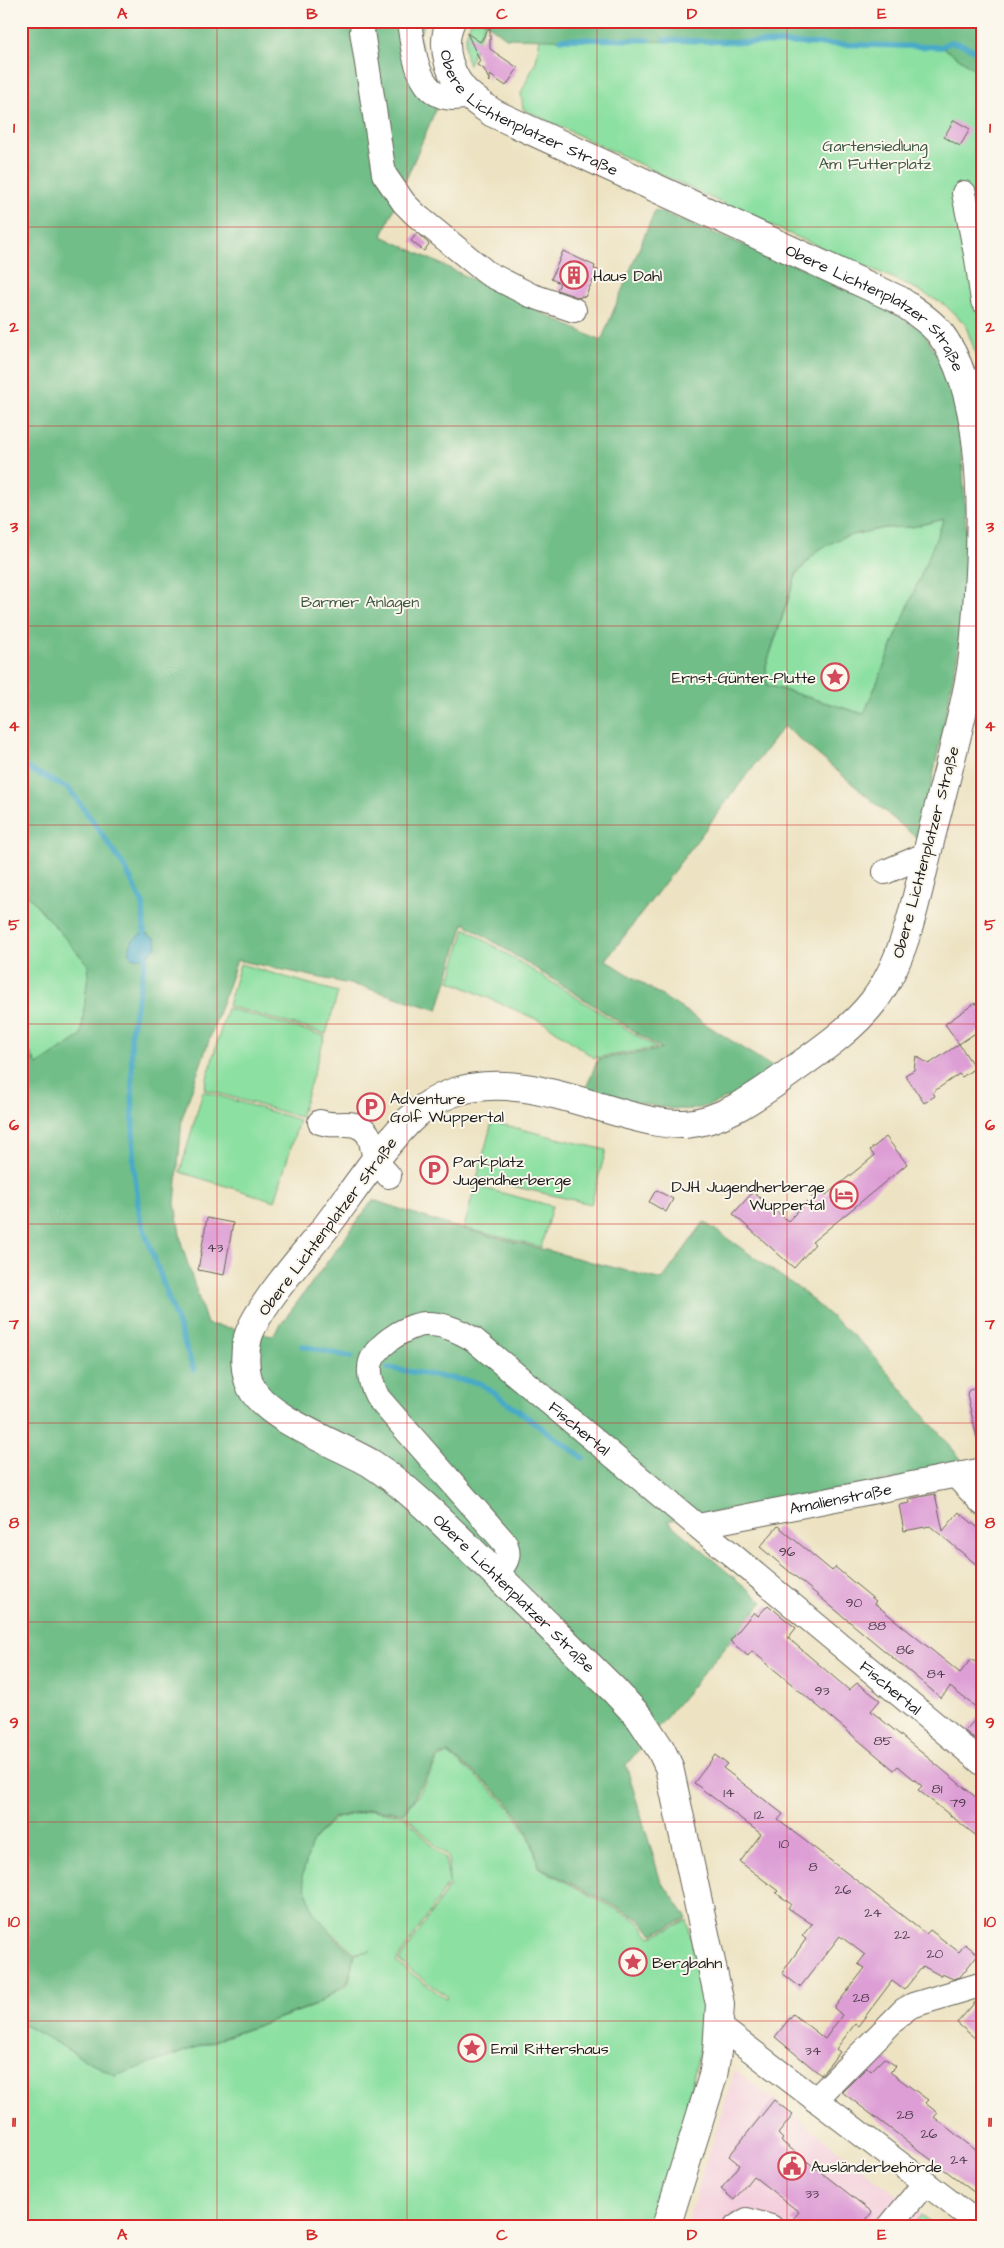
<svg xmlns="http://www.w3.org/2000/svg" width="1004" height="2248" font-family="'Architects Daughter',sans-serif">
	<style>
		.built { fill: #f4cfdd }
		.green { fill: #8ce0a2; stroke: #547e5f; fill-rule: evenodd }
		.forest { fill: #71be88; stroke: #466d52; fill-rule: evenodd }
		.water { fill: #48aac7; stroke: #326372 }
		.lines { fill: none; stroke-linecap: round; stroke-linejoin: round }
		.stream { stroke: #48aac7; stroke-width: 5.5 }
		.building { fill: #dd9dd5 }
		.minor-casing { stroke: #656256; stroke-width: 26 }
		.major-casing { stroke: #656256; stroke-width: 30 }
		.minor { stroke: #fff; stroke-width: 24 }
		.major { stroke: #fff; stroke-width: 28 }
		.grid { fill: none; stroke: #d62828; stroke-width: 1; stroke-opacity: 0.55 }
		.labels { text-anchor: middle; stroke-width: 4; stroke-linejoin: round; paint-order: stroke }
		.number-label { font-size: 14px; fill: #4c3c4a }
		.street-label { font-size: 16px; fill: #1c1c1c; stroke: #fbf7ec }
		.park-label { font-size: 16px; fill: #3e5744; stroke: #fbf7ec }
		.poi-label { font-size: 16px; fill: #1c1c1c; stroke: #fbf7ec; text-anchor: start }
		.neatline { fill: none; stroke: #d62828; stroke-width: 2 }
		.grid-label { font-size: 16px; text-anchor: middle; font-weight: bold; fill: #d62828 }
	</style>
	<rect width="100%" height="100%" fill="#fbf7ec"/>
	<filter id="ink" filterUnits="userSpaceOnUse"><feTurbulence type="fractalNoise" baseFrequency=".02" numOctaves="2"/><feDisplacementMap in="SourceGraphic" scale="10" xChannelSelector="R" yChannelSelector="G"/><feConvolveMatrix kernelMatrix="1 2 1 2 8 2 1 2 1" color-interpolation-filters="sRGB"/></filter>
	<filter id="wash" filterUnits="userSpaceOnUse"><feTurbulence type="fractalNoise" baseFrequency=".0096" numOctaves="4" result="noise"/><feDisplacementMap in="SourceGraphic" scale="20" xChannelSelector="R" yChannelSelector="G"/><feGaussianBlur stdDeviation="1.12" result="paint"/><feColorMatrix in="noise" values="0 0 0 0 0 0 0 0 0 0 0 0 0 0 0 0 0 1.4 0 .05"/><feComposite in="paint" operator="in"/></filter>
	<g filter="url(#wash)">
		<rect width="100%" height="100%" fill="#ede3c3"/>
		<path class="built" d="M735,2070L926,2218L923,2227H686Z"/>
		<path class="green" d="M471,21H484L485,23L469,65C462,49 465,37 471,21Z
			M540,38L944,48L983,75V373L965,324L945,305L909,285L762,222L523,109L521,93L536,61Z
			M944,519L864,714L767,685L766,666L797,574L818,550L843,537L884,528L912,527Z
			M21,887L89,966L81,1036L36,1066L21,1036Z
			M465,928L657,1048L594,1058L547,1024L450,981Z
			M240,964L338,992L326,1034L228,1006Z
			M227,1008L325,1036L300,1117L204,1089Z
			M203,1091L299,1120L275,1201L180,1172Z
			M492,1122L606,1150L591,1204L477,1178Z
			M475,1186L552,1206L541,1247L464,1228Z
			M448,1754C486,1785 530,1815 538,1867L638,1921L651,1937L687,1920L704,1996L699,2052L668,2189L655,2227H21V2023L115,2076L314,2006L349,1983L354,1954L371,1951L355,1953L333,1934L312,1911L302,1877L311,1843L334,1819L371,1810L403,1815L445,1858L449,1882L448,1857L403,1813L419,1794L438,1759ZM449,1883L450,1885L399,1961L448,1997L446,1999L396,1962Z
			M921,2215L937,2227H912Z"/>
		<path class="forest" d="M21,21H426L419,35L436,109L382,236L601,341L655,210L851,287L924,331L955,392L962,451L967,550L958,653L920,841L784,726L606,960L777,1070C753,1083 720,1106 693,1109C663,1112 616,1096 586,1088L598,1059L662,1049L464,923L438,1010L363,987L237,960L182,1118L175,1204L182,1246L207,1324L273,1335L373,1200L448,1225L662,1280L704,1222L802,1291L867,1348L961,1459L944,1470L667,1521L763,1602L626,1765L660,1879L687,1918L653,1934L639,1919L538,1866C532,1814 487,1783 448,1753L438,1757L413,1800L403,1813L371,1809L333,1818L312,1842L302,1876L313,1911L333,1936L354,1954L348,1982L315,2005L115,2076L21,2023V1036L37,1065L81,1036L89,966L21,887ZM944,519L864,714L767,685L766,666L796,574L818,550L843,537L884,528L912,527Z
			M484,21H983V75L944,48L506,38Z"/>
		<path class="water" d="M144,932L156,939L157,946L146,957L132,958L128,951L133,940Z"/>
		<g class="lines">
			<path class="stream" d="M561,39L649,40
				M664,40L941,47L950,42L961,44L983,54
				M21,765L69,789L95,824L125,868L143,904L144,932
				M146,957L131,1032L134,1169L140,1218L194,1370
				M302,1346L351,1357
				M388,1368L480,1383L583,1458"/>
		</g>
		<g id="blocks">
			<path class="building" d="M490,27V49L518,68L506,86L490,75V82L484,69L477,65L480,61L467,33L480,42Z
				M954,120L970,129L960,146L944,137Z
				M417,233L429,244L424,251L411,241Z
				M563,251L595,266L594,269L598,270L585,297L581,296L580,298L557,290L560,283L551,279Z
				M975,1003L983,1014V1028L959,1044L975,1068L962,1077L959,1074L933,1092L935,1096L924,1103L905,1075L914,1070L916,1056L929,1064L959,1044L945,1024Z
				M886,1137L907,1164L812,1242L815,1244L794,1268L733,1214L753,1192L788,1221L811,1198L822,1190L826,1195L874,1156L870,1150Z
				M656,1190L673,1199L666,1212L649,1202Z
				M207,1218L233,1223L224,1275L198,1270Z
				M973,1388L983,1392V1437L977,1438L967,1395L968,1391Z
				M935,1494L943,1531L959,1512L983,1532V1570L930,1526L904,1531L899,1505L910,1503L909,1499Z
				M778,1526L832,1571L835,1567L876,1601L874,1603L960,1673L971,1659L983,1668V1733L977,1741L965,1731L982,1712L950,1687L941,1698L760,1547Z
				M768,1605L796,1628L788,1638L849,1690L857,1683L880,1700L871,1711L983,1803V1841L918,1790L922,1786L898,1766L894,1770L752,1651L748,1656L730,1641L754,1612L758,1616Z
				M715,1755L727,1764L723,1768L783,1814L778,1820L926,1934L930,1930L959,1952L965,1944L978,1954L960,1977L953,1979L942,1974L941,1976L923,1966L904,1990L892,1981L858,2026L855,2024L836,2049L840,2052L821,2075L775,2037L793,2014L825,2039L842,2015L834,2008L865,1968L858,1964L865,1955L840,1936L800,1987L782,1973L806,1939L802,1936L812,1924L788,1908L791,1904L776,1893L778,1891L740,1862L761,1834L694,1783Z
				M983,1998V2045L957,2023L977,2000Z
				M884,2058L896,2066L890,2072L928,2100L925,2103L938,2113L934,2117L983,2156V2199L842,2092L867,2067L871,2071Z
				M774,2100L793,2115L778,2134L783,2139L781,2141L872,2212L861,2227H801L792,2220L799,2212L753,2176L734,2200L721,2189L740,2165L729,2156Z"/>
		</g>
	</g>
	<g filter="url(#ink)">
		<use href="#blocks" fill-opacity="0" stroke="#656256" stroke-width="1"/>
		<g class="lines">
			<g class="minor-casing">
				<g id="minor">
					<path d="M364,21L362,31L384,174L404,203L416,215L487,273L530,295L574,310"/>
					<path d="M409,21C414,58 419,109 469,96"/>
					<path d="M964,193L977,259L983,301"/>
					<path d="M971,409L983,378"/>
					<path d="M885,872L927,854"/>
					<path d="M320,1122C333,1127 344,1122 355,1125C374,1131 370,1146 376,1160C379,1166 385,1171 389,1176"/>
					<path d="M956,1476L983,1504"/>
					<path id="s1" d="M698,1526L983,1470"/>
					<path id="s2" d="M496,1574C506,1563 511,1557 505,1543L378,1398C373,1388 369,1379 370,1368C370,1348 406,1325 425,1324C442,1323 458,1330 473,1339L983,1764"/>
					<path d="M719,2026L983,2227"/>
					<path d="M815,2100L904,2010L913,2005L983,1984"/>
					<path d="M736,2227L747,2220L771,2227"/>
					<path d="M889,2227L925,2183"/>
				</g>
			</g>
			<g class="major-casing">
				<g id="major">
					<path id="s3" d="M451,21C439,46 450,80 471,97C478,103 486,108 493,113L899,300C913,310 928,319 939,332C983,389 983,504 979,573C977,607 976,643 970,676C960,730 944,784 931,837C918,890 907,958 873,1002C848,1034 810,1057 778,1081C751,1100 719,1122 685,1124C664,1125 643,1119 624,1114C570,1099 507,1073 452,1093C439,1098 426,1105 416,1114C385,1142 352,1193 326,1227C305,1254 257,1307 248,1337C244,1352 244,1372 251,1387C266,1419 341,1445 372,1464C410,1489 441,1521 473,1552C521,1598 567,1644 614,1690L640,1718L661,1750L669,1767L720,2004L717,2052L713,2076L666,2227"/>
				</g>
			</g>
			<use href="#minor" class="minor"/>
			<use href="#major" class="major"/>
		</g>
	</g>
	<path class="grid" d="M217,21V2227M407,21V2227M597,21V2227M787,21V2227M21,227H983M21,426H983M21,626H983M21,825H983M21,1024H983M21,1224H983M21,1423H983M21,1622H983M21,1822H983M21,2021H983"/>
	<defs>
		<g id="building-ring" transform="scale(1.4375)"><circle r="9.5" fill="#fbf7ec" stroke="#d1495b" stroke-width="1.5"/><path d="M-4-6H4V6H1V3H-1V6H-4ZM-2.5-4.3h1.7v1.8h-1.7ZM.8-4.3h1.7v1.8H.8ZM-2.5-1h1.7V.8h-1.7ZM.8-1h1.7V.8H.8Z" fill="#d1495b"/></g>
		<g id="sight-ring" transform="scale(1.4375)"><circle r="9.5" fill="#fbf7ec" stroke="#d1495b" stroke-width="1.5"/><path d="M0-6L1.8-2.2L6-1.7L2.9 1.2L3.7 5.4L0 3.3L-3.7 5.4L-2.9 1.2L-6-1.7L-1.8-2.2Z" fill="#d1495b"/></g>
		<g id="parking-ring" transform="scale(1.4375)"><circle r="9.5" fill="#fbf7ec" stroke="#d1495b" stroke-width="1.5"/><path d="M-3.5-5.5H1a3.5 3.5 0 0 1 0 7H-1V5.5H-3.5ZM-1-3.4V-.6H.8a1.4 1.4 0 0 0 0-2.8Z" fill="#d1495b"/></g>
		<g id="hotel-ring" transform="scale(1.4375)"><circle r="9.5" fill="#fbf7ec" stroke="#d1495b" stroke-width="1.5"/><path d="M-6-4.5h1.5V1H6V5H4.5V3h-9V5H-6ZM-4 0a1.8 1.8 0 1 1 3.6 0ZM.5 0V-2.5h3Q6-2.5 6 0Z" fill="#d1495b"/></g>
		<g id="civic-ring" transform="scale(1.4375)"><circle r="9.5" fill="#fbf7ec" stroke="#d1495b" stroke-width="1.5"/><path d="M-.6-6.5H3V-4.5H.6V-3L4-1V1h2V6H-6V1h2V-1L-.6-3ZM-1.2 2.5V6h2.4V2.5Z" fill="#d1495b"/></g>
	</defs>
	<g fill-rule="evenodd">
		<use href="#building-ring" x="574" y="275"/>
		<use href="#sight-ring" x="835" y="677"/>
		<use href="#parking-ring" x="371" y="1107"/>
		<use href="#parking-ring" x="434" y="1170"/>
		<use href="#hotel-ring" x="844" y="1195"/>
		<use href="#sight-ring" x="633" y="1962"/>
		<use href="#sight-ring" x="472" y="2048"/>
		<use href="#civic-ring" x="792" y="2166"/>
	</g>
	<g class="labels">
		<g class="number-label">
			<text x="215" y="1252">43</text>
			<text x="787" y="1556">96</text>
			<text x="854" y="1607">90</text>
			<text x="877" y="1630">88</text>
			<text x="905" y="1654">86</text>
			<text x="936" y="1678">84</text>
			<text x="822" y="1695">93</text>
			<text x="883" y="1745">85</text>
			<text x="937" y="1793">81</text>
			<text x="729" y="1797">14</text>
			<text x="958" y="1807">79</text>
			<text x="759" y="1819">12</text>
			<text x="784" y="1848">10</text>
			<text x="813" y="1871">8</text>
			<text x="843" y="1894">26</text>
			<text x="873" y="1917">24</text>
			<text x="902" y="1939">22</text>
			<text x="935" y="1958">20</text>
			<text x="861" y="2002">28</text>
			<text x="813" y="2055">34</text>
			<text x="905" y="2119">28</text>
			<text x="929" y="2138">26</text>
			<text x="959" y="2164">24</text>
			<text x="812" y="2198">33</text>
		</g>
		<g class="street-label">
			<text dy="6" stroke="none"><textPath href="#s3" startOffset="139">Obere Lichtenplatzer Straße</textPath></text>
			<text dy="6" stroke="none"><textPath href="#s3" startOffset="544">Obere Lichtenplatzer Straße</textPath></text>
			<text transform="translate(925 852) rotate(-75)" y="6">Obere Lichtenplatzer Straße</text>
			<text transform="translate(327 1226) rotate(-53)" y="6">Obere Lichtenplatzer Straße</text>
			<text dy="6" stroke="none"><textPath href="#s2" startOffset="524">Fischertal</textPath></text>
			<text dy="6" stroke="none"><textPath href="#s1" startOffset="145">Amalienstraße</textPath></text>
			<text dy="6" stroke="none"><textPath href="#s3" startOffset="2480">Obere Lichtenplatzer Straße</textPath></text>
			<text dy="6" stroke="none"><textPath href="#s2" startOffset="929">Fischertal</textPath></text>
		</g>
		<g class="park-label">
			<text x="875" y="151">Gartensiedlung<tspan x="875" dy="18">Am Futterplatz</tspan></text>
			<text x="360" y="607">Barmer Anlagen</text>
		</g>
		<g class="poi-label">
			<text x="593" y="281">Haus Dahl</text>
			<text x="816" y="683" text-anchor="end">Ernst-Günter-Plutte</text>
			<text x="390" y="1104">Adventure<tspan x="390" dy="18">Golf Wuppertal</tspan></text>
			<text x="453" y="1167">Parkplatz<tspan x="453" dy="18">Jugendherberge</tspan></text>
			<text x="825" y="1192" text-anchor="end">DJH Jugendherberge<tspan x="825" dy="18">Wuppertal</tspan></text>
			<text x="652" y="1968">Bergbahn</text>
			<text x="491" y="2054">Emil Rittershaus</text>
			<text x="811" y="2172">Ausländerbehörde</text>
		</g>
	</g>
	<rect width="1004" height="2248" fill="none" stroke="#fbf7ec" stroke-width="55"/>
	<rect x="28" y="28" width="948" height="2192" class="neatline"/>
	<g class="grid-label">
		<text x="122" y="19">A</text>
		<text x="312" y="19">B</text>
		<text x="502" y="19">C</text>
		<text x="692" y="19">D</text>
		<text x="882" y="19">E</text>
		<text x="14" y="133">1</text>
		<text x="990" y="133">1</text>
		<text x="14" y="332">2</text>
		<text x="990" y="332">2</text>
		<text x="14" y="532">3</text>
		<text x="990" y="532">3</text>
		<text x="14" y="731">4</text>
		<text x="990" y="731">4</text>
		<text x="14" y="930">5</text>
		<text x="990" y="930">5</text>
		<text x="14" y="1130">6</text>
		<text x="990" y="1130">6</text>
		<text x="14" y="1329">7</text>
		<text x="990" y="1329">7</text>
		<text x="14" y="1528">8</text>
		<text x="990" y="1528">8</text>
		<text x="14" y="1728">9</text>
		<text x="990" y="1728">9</text>
		<text x="14" y="1927">10</text>
		<text x="990" y="1927">10</text>
		<text x="14" y="2127">11</text>
		<text x="990" y="2127">11</text>
		<text x="122" y="2240">A</text>
		<text x="312" y="2240">B</text>
		<text x="502" y="2240">C</text>
		<text x="692" y="2240">D</text>
		<text x="882" y="2240">E</text>
	</g>
</svg>
